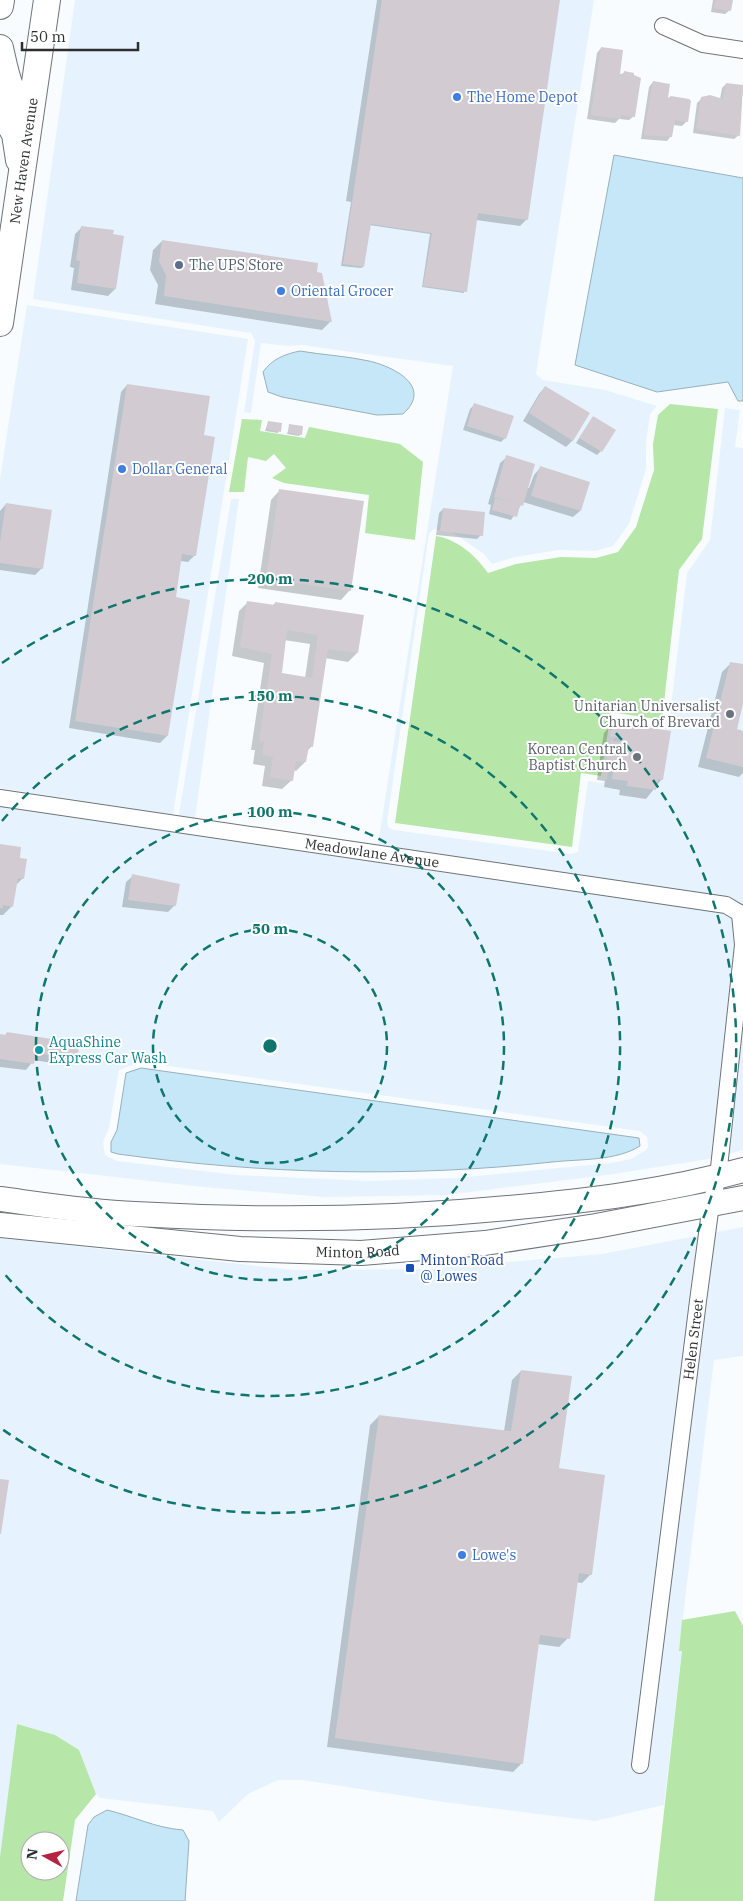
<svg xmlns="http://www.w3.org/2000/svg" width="743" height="1901" font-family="'IBM Plex Serif',serif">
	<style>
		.built { fill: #e6f3fe; fill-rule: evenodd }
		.green { fill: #b6e6a8; fill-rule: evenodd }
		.water { fill: #c6e7f7; stroke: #98b0bb }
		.shadow { fill: #0003; fill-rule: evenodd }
		.building { fill: #d2ccd2; fill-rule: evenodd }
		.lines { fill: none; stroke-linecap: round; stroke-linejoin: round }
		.street-casing { stroke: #6e7478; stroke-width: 18 }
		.secondary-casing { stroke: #6e7478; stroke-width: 26 }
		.primary-casing { stroke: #6e7478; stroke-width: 28 }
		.street { stroke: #fff; stroke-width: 16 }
		.secondary { stroke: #fff; stroke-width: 24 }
		.primary { stroke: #fff; stroke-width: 26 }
		.ring { fill: none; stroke: #0f766e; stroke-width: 2.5; stroke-dasharray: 9 6 }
		.shop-dot { fill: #3f7fe0; stroke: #fff; stroke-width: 2 }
		.service-dot { fill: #5c6f8a; stroke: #fff; stroke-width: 2 }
		.worship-dot { fill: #6b7280; stroke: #fff; stroke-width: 2 }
		.culture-dot { fill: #0f9aa8; stroke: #fff; stroke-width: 2 }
		.transit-dot { fill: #1a4fb4; stroke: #fff; stroke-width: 2 }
		.labels { text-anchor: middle; stroke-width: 4; stroke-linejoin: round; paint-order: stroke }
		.shop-label { font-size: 14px; fill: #366cbe; stroke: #fff; text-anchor: start }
		.street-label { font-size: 14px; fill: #2c2e30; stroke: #fff }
		.service-label { font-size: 14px; fill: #4e5e75; stroke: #fff; text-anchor: start }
		.worship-label { font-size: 14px; fill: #5b616d; stroke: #fff; text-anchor: end }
		.culture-label { font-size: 14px; fill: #0d838f; stroke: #fff; text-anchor: start }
		.transit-label { font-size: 14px; fill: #164399; stroke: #fff; text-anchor: start }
		.centre { fill: #0f766e; stroke: #fff; stroke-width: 2.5 }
		.ring-label { font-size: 15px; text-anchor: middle; font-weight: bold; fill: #0f766e; stroke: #fff; stroke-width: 4; stroke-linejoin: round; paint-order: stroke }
	</style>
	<rect width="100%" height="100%" fill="#f8fcff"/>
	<path class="built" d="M75,0H594L536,374L543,380L605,390L657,406L650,414L646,443V469L629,524L613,546L595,551L559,550L515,557L492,564L484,554L452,532L434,529L429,533L387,822L389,828L394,830L571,854L578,852L588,781L601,783L607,779L617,720L661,727L669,723L687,573L710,540L725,408L740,410L735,447L743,448V1150L709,1159L607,1175L445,1195L324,1197L203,1187L0,1164V795L178,820L231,499H239L195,819L378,844L453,366L301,345L289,346L261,343L251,413L244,412L255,341L251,333L33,299ZM140,1062L640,1131L647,1137L648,1147L646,1150L631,1159L611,1163L456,1178L369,1181L236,1175L117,1161L105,1155L103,1142L109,1128L119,1070Z
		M27,305L248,339L173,815L0,788V479Z
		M743,1227V1356L714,1360L679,1650H682L664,1805L595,1821L443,1802L303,1780H278L248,1794L219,1822L213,1811L100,1798L96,1794L79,1750L17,1724L0,1857V1238L294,1270L427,1269L602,1254Z"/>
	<path class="green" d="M670,404L718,409L702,539L679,570L662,720L611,712L601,776L581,773L572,847L395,823L436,536C457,539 476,556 488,573L516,564L561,557L596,558L618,552L636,527L654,470L653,444L658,415Z
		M242,419L262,420L260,431L305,438L309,427L400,444L423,462L415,540L365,533L369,495L284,483L272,478L286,468L274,454L266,461L248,457L244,492H229Z
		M735,1611L743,1626V1901H654L682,1651H679L682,1620Z
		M17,1724L55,1735L79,1750L96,1794L75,1820L63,1901H0V1857ZM30,1841H60V1871H30Z"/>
	<path class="water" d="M614,155L743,178V401H738L728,382L657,392L575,365Z
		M300,351C323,355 347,356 369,361C395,367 433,387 403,414L377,415L282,397L268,392L263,372C272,359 285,354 300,351Z
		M141,1068L639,1138L640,1146C616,1161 581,1159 552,1162C407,1178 262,1174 118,1154L111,1152V1142L117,1130L126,1073Z
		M107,1810C133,1816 155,1828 183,1830L189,1841L185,1901H76L88,1825L94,1817Z"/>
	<path class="shadow" d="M377,0H559L527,219L520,226L476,220L464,293L422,287L430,234L369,225L363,267L361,268L341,266L351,202L346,201Z
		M713,0H731L730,10L725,14L711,12Z
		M601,48L618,75L624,73L634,116L629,120L619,119L615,123L587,119L597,53Z
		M653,82L666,100L689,101L686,122L682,126L673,125L671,136L667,141L641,139L649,87Z
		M726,84L743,86L739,135L734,139L693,133L697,103L702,98L720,99L722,88Z
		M82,227L115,289L108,296L71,290L74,268L70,267L75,234Z
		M162,241L331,321L322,330L155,304L158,285L150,270L153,250Z
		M127,385L203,436L195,555L188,562L180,561L174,598L167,736L160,743L69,728L121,392Z
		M545,387L573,440L566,447L523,421L539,394Z
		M474,405L505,438L501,442L463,430L470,409Z
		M593,417L601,451L597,455L576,443Z
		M268,422L279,431L278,433L265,431Z
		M290,425L301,434L299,436L287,434Z
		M507,457L527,488H529L534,475L540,468L588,483L580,511L573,517L523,502L511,520L489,514L491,505L488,504L500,463Z
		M280,490L350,590L341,600L258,588L271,500Z
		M6,504L42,568L35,575L0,570V511Z
		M443,509L481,535L477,539L436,535L439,513Z
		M248,602L272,606L275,603L357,653L348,662L325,658L312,746L307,751L305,762L296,771L293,770L292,780L282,789L262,786L265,766L253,764L255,750H251L264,663L232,656L239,611ZM284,640L310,644L305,678L281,674Z
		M731,663L743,666V699L736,730L743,732V773L739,777L698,767L722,672Z
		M613,723L662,779L646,799L619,795L620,790L604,787L605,781L597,780L601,751L606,746L602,745L604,733Z
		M0,845L18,859L23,878L15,886L12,906L3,915H0Z
		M133,876L175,905L168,912L122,907L126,882Z
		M7,1033L63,1046L76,1059L69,1066L34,1060L26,1070L0,1067V1036H4Z
		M521,1371L557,1469L591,1574L582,1583L576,1582L568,1638L559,1647L537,1644L522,1763L513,1772L327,1747L370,1425L379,1416L504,1431L512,1380Z"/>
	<path class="building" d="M382,0H560L528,220L478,213L467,292L423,286L432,233L371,224L364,267L343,264Z
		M716,0H733L731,11L714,8Z
		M601,47L623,50L620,74L623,75L624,71L634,73V75L641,78L635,117L621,115V119L591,115Z
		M653,81L670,84L668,98L671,96L689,99L691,101L688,122L675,120L672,137L644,135Z
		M726,83L743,85L740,136L696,129L701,97L710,95L723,99Z
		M81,226L114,230L113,234L124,236L116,289L77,283L80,261L76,260Z
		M162,240L318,263L317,272L322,273L332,322L164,296L166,275L159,261Z
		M127,384L210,396L204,435L215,437L196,556L182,554L176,597L190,600L168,736L75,721Z
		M545,386L590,413L573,441L529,413Z
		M474,403L514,416L506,439L467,426Z
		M593,416L616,430L602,452L579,438Z
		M268,421L282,423L281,432L267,429Z
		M289,424L303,426L302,435L288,432Z
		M506,455L535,464L523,506L520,505L517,517L492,510L495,498L509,501L494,497Z
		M540,466L590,482L581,511L531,496Z
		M279,489L364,501L351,591L266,579Z
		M6,503L52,510L43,569L0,563V542Z
		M443,508L485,512L483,536L440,531Z
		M247,601L275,605V602L364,615L358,653L328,649L313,747L309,746L306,762L296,761L293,781L270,777L273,757L262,755L264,742L259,741L272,654L240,647ZM287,630L318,635L312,678L282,673Z
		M730,662L743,664V704L737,729L743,731V767L706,758Z
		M612,722L671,731L663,780L658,779L656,790L627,786L628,781L612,779L613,772L605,771L610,741L620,742V738L610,737Z
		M0,844L21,847L20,858L27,859L24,879L18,878L13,907L3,905V908H0Z
		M132,874L180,884L176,906L128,900Z
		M7,1032L65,1041L64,1045L79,1047L77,1060L36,1053L34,1064L0,1059V1034L6,1035Z
		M521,1370L572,1376L559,1468L605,1475L592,1575L579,1573L570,1639L540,1635L523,1764L335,1738L379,1415L511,1431Z
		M0,1479L9,1480L1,1534H0Z"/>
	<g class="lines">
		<g class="street-casing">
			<g id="street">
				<path d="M663,26L703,44L743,50"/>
				<path id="s1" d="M0,798L726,905L743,915"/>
				<path id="s2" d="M640,1765L698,1301L711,1204L718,1177L743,945L740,914"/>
			</g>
		</g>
		<g class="secondary-casing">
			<g id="secondary">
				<path d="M0,1199C45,1205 90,1212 135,1214C260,1221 384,1220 508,1208C587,1201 667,1191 743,1170"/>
				<path id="s3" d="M0,1225L240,1249L361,1253L485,1243L596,1226L743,1198"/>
			</g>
		</g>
		<g class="primary-casing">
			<g id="primary">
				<path d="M0,6L1,0"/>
				<path d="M0,48C7,79 8,92 30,116"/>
				<path d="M0,108L15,134L19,160"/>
				<path id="s4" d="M0,323L47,0"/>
			</g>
		</g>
		<use href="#street" class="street"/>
		<use href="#secondary" class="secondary"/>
		<use href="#primary" class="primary"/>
	</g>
	<g class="ring">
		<circle cx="270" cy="1046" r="117"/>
		<circle cx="270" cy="1046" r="234"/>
		<path d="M2 821A350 350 0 1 1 2 1271"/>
		<path d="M2 663A467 467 0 1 1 2 1429"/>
	</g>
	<g class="shop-dot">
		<circle cx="457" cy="97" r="5"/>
		<circle cx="281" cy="291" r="5"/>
		<circle cx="122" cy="469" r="5"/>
		<circle cx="462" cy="1555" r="5"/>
	</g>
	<circle class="service-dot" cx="179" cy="265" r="5"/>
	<g class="worship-dot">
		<circle cx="730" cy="714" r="5"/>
		<circle cx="637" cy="757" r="5"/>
	</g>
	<circle class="culture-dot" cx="39" cy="1050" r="5"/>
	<rect class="transit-dot" x="405" y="1263" width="10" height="10" rx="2.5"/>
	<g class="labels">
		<g class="shop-label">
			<text x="467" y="102">The Home Depot</text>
			<text x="291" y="296">Oriental Grocer</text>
			<text x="132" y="474">Dollar General</text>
			<text x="472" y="1560">Lowe's</text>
		</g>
		<g class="street-label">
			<text dy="5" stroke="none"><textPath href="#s4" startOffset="164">New Haven Avenue</textPath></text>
			<text dy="5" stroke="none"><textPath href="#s1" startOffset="376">Meadowlane Avenue</textPath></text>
			<text dy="5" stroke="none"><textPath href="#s3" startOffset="359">Minton Road</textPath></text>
			<text dy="5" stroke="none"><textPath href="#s2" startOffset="429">Helen Street</textPath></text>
		</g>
		<g class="service-label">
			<text x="189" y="270">The UPS Store</text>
		</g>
		<g class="worship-label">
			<text x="720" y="711">Unitarian Universalist<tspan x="720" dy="16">Church of Brevard</tspan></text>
			<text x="627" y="754">Korean Central<tspan x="627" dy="16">Baptist Church</tspan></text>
		</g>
		<g class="culture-label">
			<text x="49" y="1047">AquaShine<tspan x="49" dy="16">Express Car Wash</tspan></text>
		</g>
		<g class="transit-label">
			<text x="420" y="1265">Minton Road<tspan x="420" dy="16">@ Lowes</tspan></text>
		</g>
	</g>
	<circle cx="270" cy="1046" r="8" class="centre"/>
	<g class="ring-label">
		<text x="270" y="584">200 m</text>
		<text x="270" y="701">150 m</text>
		<text x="270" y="817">100 m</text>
		<text x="270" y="934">50 m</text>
	</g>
	<g transform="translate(45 1856) rotate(278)"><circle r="24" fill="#ffffff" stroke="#ababac"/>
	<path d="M0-4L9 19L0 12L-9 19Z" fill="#b52342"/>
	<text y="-8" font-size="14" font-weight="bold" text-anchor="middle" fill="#2c2e30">N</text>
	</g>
	<path d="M22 42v8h116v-8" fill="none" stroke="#2c2e30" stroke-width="2.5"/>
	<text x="30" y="42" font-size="15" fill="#2c2e30" stroke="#ffffff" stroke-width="4" paint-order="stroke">50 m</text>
</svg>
